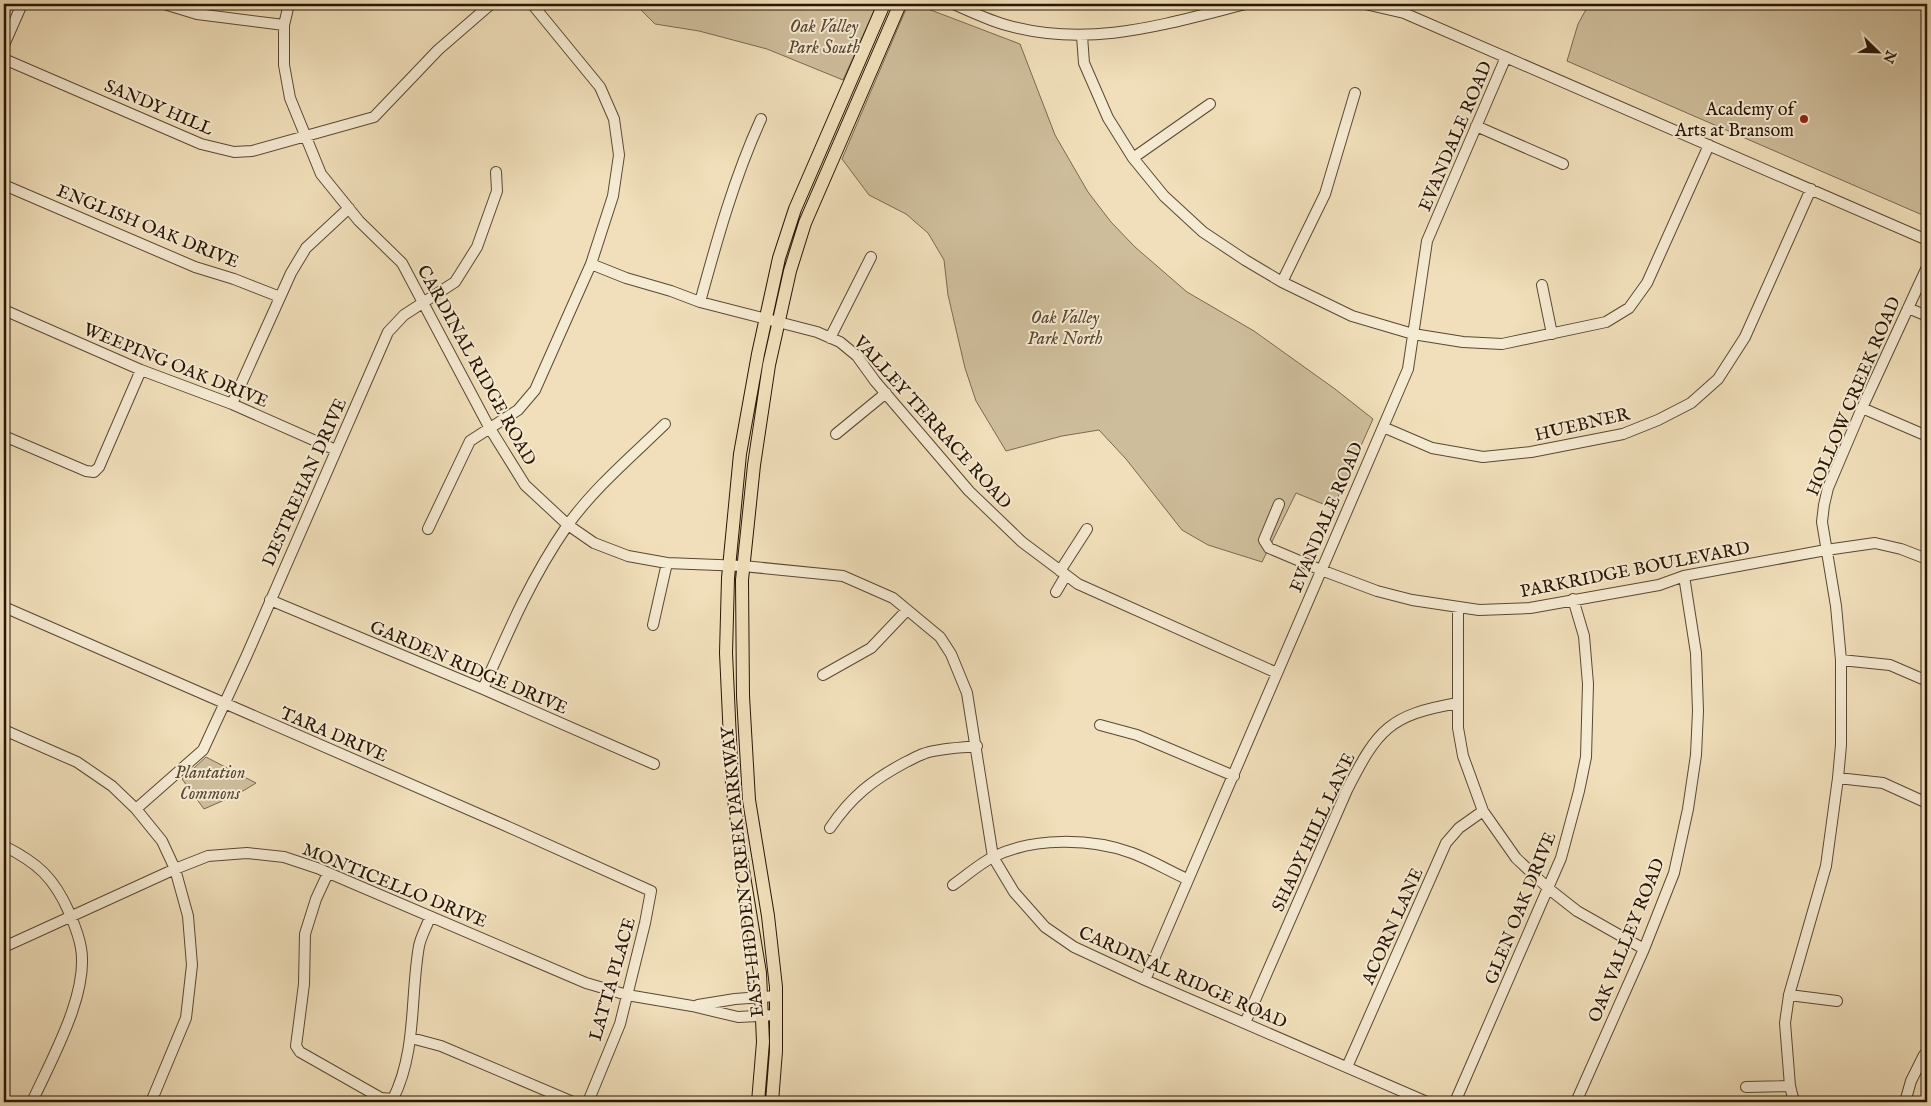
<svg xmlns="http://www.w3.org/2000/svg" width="1931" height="1106" font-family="'IM FELL English',serif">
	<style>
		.green { fill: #cebd9b; stroke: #7b6950 }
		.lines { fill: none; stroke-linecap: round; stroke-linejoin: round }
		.minor-casing { stroke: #5a4832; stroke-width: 12 }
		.major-casing { stroke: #281505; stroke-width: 14 }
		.minor { stroke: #f5ead2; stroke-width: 10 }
		.major { stroke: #f0dfba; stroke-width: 12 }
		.poi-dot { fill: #8f2418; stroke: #f5ead2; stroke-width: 2 }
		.labels { text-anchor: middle; stroke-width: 4; stroke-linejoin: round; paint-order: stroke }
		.park-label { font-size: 18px; font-style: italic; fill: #5a4732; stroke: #f5ead2 }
		.street-label { font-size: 18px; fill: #281505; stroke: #f5ead2 }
		.poi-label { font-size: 18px; fill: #281505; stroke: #f5ead2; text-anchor: end }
	</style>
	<rect width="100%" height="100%" fill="#f0dfba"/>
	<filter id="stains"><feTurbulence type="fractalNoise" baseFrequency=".004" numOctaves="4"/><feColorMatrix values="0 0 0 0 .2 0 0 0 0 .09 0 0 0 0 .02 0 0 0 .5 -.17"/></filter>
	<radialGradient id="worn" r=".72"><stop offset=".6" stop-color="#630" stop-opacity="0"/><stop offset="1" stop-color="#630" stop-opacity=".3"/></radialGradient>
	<path class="green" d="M635,4H877L843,80L767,49L699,31L655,24Z
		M915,4L1020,44L1055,135L1088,192L1111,222L1135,247L1187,292L1254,331L1335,389L1373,419L1333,508L1296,493L1262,562L1208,545L1182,530L1126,459L1099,430L1062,436L1006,451L976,401L965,368L948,295L944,260L928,233L906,214L869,195L842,159L906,9Z
		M1589,4H1927V217L1567,61L1578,24Z
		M206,757L256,783L238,794L204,809L182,779Z"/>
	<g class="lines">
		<g class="minor-casing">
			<path id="minor" d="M164,4L197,14L284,25
				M289,4L284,25V65L290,98L321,174L359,221L402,263L489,427L525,485L568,525L594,543L628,556L667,563L743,566L843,576L893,598L940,637L951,654L967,693L993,857L1014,892L1045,927L1074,947L1145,980L1427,1102
				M953,4C970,11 988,20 1006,25C1090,49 1165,24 1246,4
				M1365,4L1404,13L1927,240
				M1082,36L1084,63L1108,118L1133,158L1164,196L1203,232L1245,260L1282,282L1352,316L1413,334L1463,342L1502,344L1606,322L1629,308L1647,283L1709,145
				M4,45L22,4
				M4,59L201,144L234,152L252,151L374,117L438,50L491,4
				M1476,126L1563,164
				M1133,158L1210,104
				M4,185L195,267L234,279L280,297
				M591,264L626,278L671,291L700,302L817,332L840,342L857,356L875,381L969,491L1022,542L1078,584L1277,673
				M1282,282L1325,194L1355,93
				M1542,285L1552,334
				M700,302C717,240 734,178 761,119
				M1908,308L1927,316
				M4,310L141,370L232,404L336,450
				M830,338L871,257
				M232,404L291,273L306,248L349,208
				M1862,408L1927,436
				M1383,427L1432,448L1483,457L1531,452L1623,434L1658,420L1691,403L1718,379L1745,337L1811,189
				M836,434L886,393
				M4,436L86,471L94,472L99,467L141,370
				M1279,504L1264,540L1269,548L1321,570L1377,591L1412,600L1479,610L1530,608L1659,585L1684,576L1826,550L1875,543L1901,549L1927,559
				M428,529L470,441L518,410L535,390L591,264L613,196L619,155L614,119L600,87L532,4
				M1060,571L1087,529
				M1056,592L1066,575
				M270,600L483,689L654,764
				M4,607L504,825L651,891L645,923L620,1024L588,1102
				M1458,608V728L1463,756L1483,811L1516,858L1549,889L1577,911L1644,949
				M653,625L667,563
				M1841,660L1890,665L1927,681
				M823,675L871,648L907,610
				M483,689C508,632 531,578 567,526C594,488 631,457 665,424
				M1100,725L1137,735L1234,776
				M4,730L77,762L112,786L136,809L162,841L175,869L188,916L192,965L186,1018L151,1102
				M1838,778L1883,783L1927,803
				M136,809L203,750L246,657L388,332L404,315L455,282L477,247L497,191L496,172
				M830,828C851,797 872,780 906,762C911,760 917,756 923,754C938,748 961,748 977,746
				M4,846C38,863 54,878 69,912C74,924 79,935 81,948C89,994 51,1060 32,1102
				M328,873L316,899L305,934L304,984L296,1046L300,1052L381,1098L393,1099C417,1051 410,997 419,946C421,936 427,926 430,917
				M953,885C966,876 979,864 993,857C1033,837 1091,838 1132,853C1151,860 1169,871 1187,879
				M4,947L175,869L208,856L247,853L284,857L317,868L586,983L627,995L692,1006L738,1017L776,1015
				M1145,980L1408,369L1427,241L1506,57
				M1789,995L1837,1001
				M698,1005L735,999L776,996
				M1245,1023L1347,790C1378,729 1389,715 1458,703
				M411,1038L441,1046L573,1102
				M1347,1067L1446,843L1459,828L1483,811
				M1746,1087L1790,1086
				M1455,1102L1561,858L1579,791L1586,757L1588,684L1584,636L1573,599
				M1576,1102L1644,949L1674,873L1688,809L1696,755L1698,711L1696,653L1684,576
				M1794,1102L1790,1086L1785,1023L1789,995L1826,866L1838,778L1841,745V660L1836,606L1822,522L1824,505L1828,488L1862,408L1927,267
				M1905,1102L1911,1081L1924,1055L1927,1052"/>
		</g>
		<g class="major-casing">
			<path id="major" d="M758,1102L763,1042L760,973L743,870L732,783L726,653L728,578L740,454L758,354L779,258L795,209L884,4
				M772,1102L776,1051V987L768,916L749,800L743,696L742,580L754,465L769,365L790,271L805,223L900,4"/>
		</g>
		<use href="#minor" class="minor"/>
		<use href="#major" class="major"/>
	</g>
	<circle class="poi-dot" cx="1804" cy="119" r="5"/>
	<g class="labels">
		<g class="park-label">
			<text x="824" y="32">Oak Valley<tspan x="824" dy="21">Park South</tspan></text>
			<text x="1065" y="323">Oak Valley<tspan x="1065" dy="21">Park North</tspan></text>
			<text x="210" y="778">Plantation<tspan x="210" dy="21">Commons</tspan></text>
		</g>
		<g class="street-label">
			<text transform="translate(159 107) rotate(23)" y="6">SANDY HILL</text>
			<text transform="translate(1455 136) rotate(-67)" y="6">EVANDALE ROAD</text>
			<text transform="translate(148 226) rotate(22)" y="6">ENGLISH OAK DRIVE</text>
			<text transform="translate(176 365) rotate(22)" y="6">WEEPING OAK DRIVE</text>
			<text transform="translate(477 365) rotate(61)" y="6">CARDINAL RIDGE ROAD</text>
			<text transform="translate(1853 396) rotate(-67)" y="6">HOLLOW CREEK ROAD</text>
			<text transform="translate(933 422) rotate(48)" y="6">VALLEY TERRACE ROAD</text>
			<text transform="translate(1582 424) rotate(-13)" y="6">HUEBNER</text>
			<text transform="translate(304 482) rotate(-66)" y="6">DESTREHAN DRIVE</text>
			<text transform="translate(1326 517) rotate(-67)" y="6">EVANDALE ROAD</text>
			<text transform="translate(1635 569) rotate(-11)" y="6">PARKRIDGE BOULEVARD</text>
			<text transform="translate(469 667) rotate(23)" y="6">GARDEN RIDGE DRIVE</text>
			<text transform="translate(334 734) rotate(23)" y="6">TARA DRIVE</text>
			<text transform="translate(1313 832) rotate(-65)" y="6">SHADY HILL LANE</text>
			<text transform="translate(742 872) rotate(-96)" y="6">EAST HIDDEN CREEK PARKWAY</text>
			<text transform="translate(395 885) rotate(22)" y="6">MONTICELLO DRIVE</text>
			<text transform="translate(1520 908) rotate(-68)" y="6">GLEN OAK DRIVE</text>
			<text transform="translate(1392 926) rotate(-66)" y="6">ACORN LANE</text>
			<text transform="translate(1626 940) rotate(-68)" y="6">OAK VALLEY ROAD</text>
			<text transform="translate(1183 977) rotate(24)" y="6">CARDINAL RIDGE ROAD</text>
			<text transform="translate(612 979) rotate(-74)" y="6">LATTA PLACE</text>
		</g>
		<g class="poi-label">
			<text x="1794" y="115">Academy of<tspan x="1794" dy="21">Arts at Bransom</tspan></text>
		</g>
	</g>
	<rect width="1931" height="1106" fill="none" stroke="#f0dfba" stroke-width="20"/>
	<rect x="5" y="5" width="1921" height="1096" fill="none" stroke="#281505" stroke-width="2.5"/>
	<rect x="10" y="10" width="1911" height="1086" fill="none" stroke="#281505"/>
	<g transform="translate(1878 52) rotate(113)" stroke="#f5ead2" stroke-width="4" paint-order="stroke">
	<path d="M0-4L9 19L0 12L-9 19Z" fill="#281505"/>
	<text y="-8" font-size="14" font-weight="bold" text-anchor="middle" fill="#281505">N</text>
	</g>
	<rect width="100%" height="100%" filter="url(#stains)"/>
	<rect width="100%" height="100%" fill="url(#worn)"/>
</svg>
